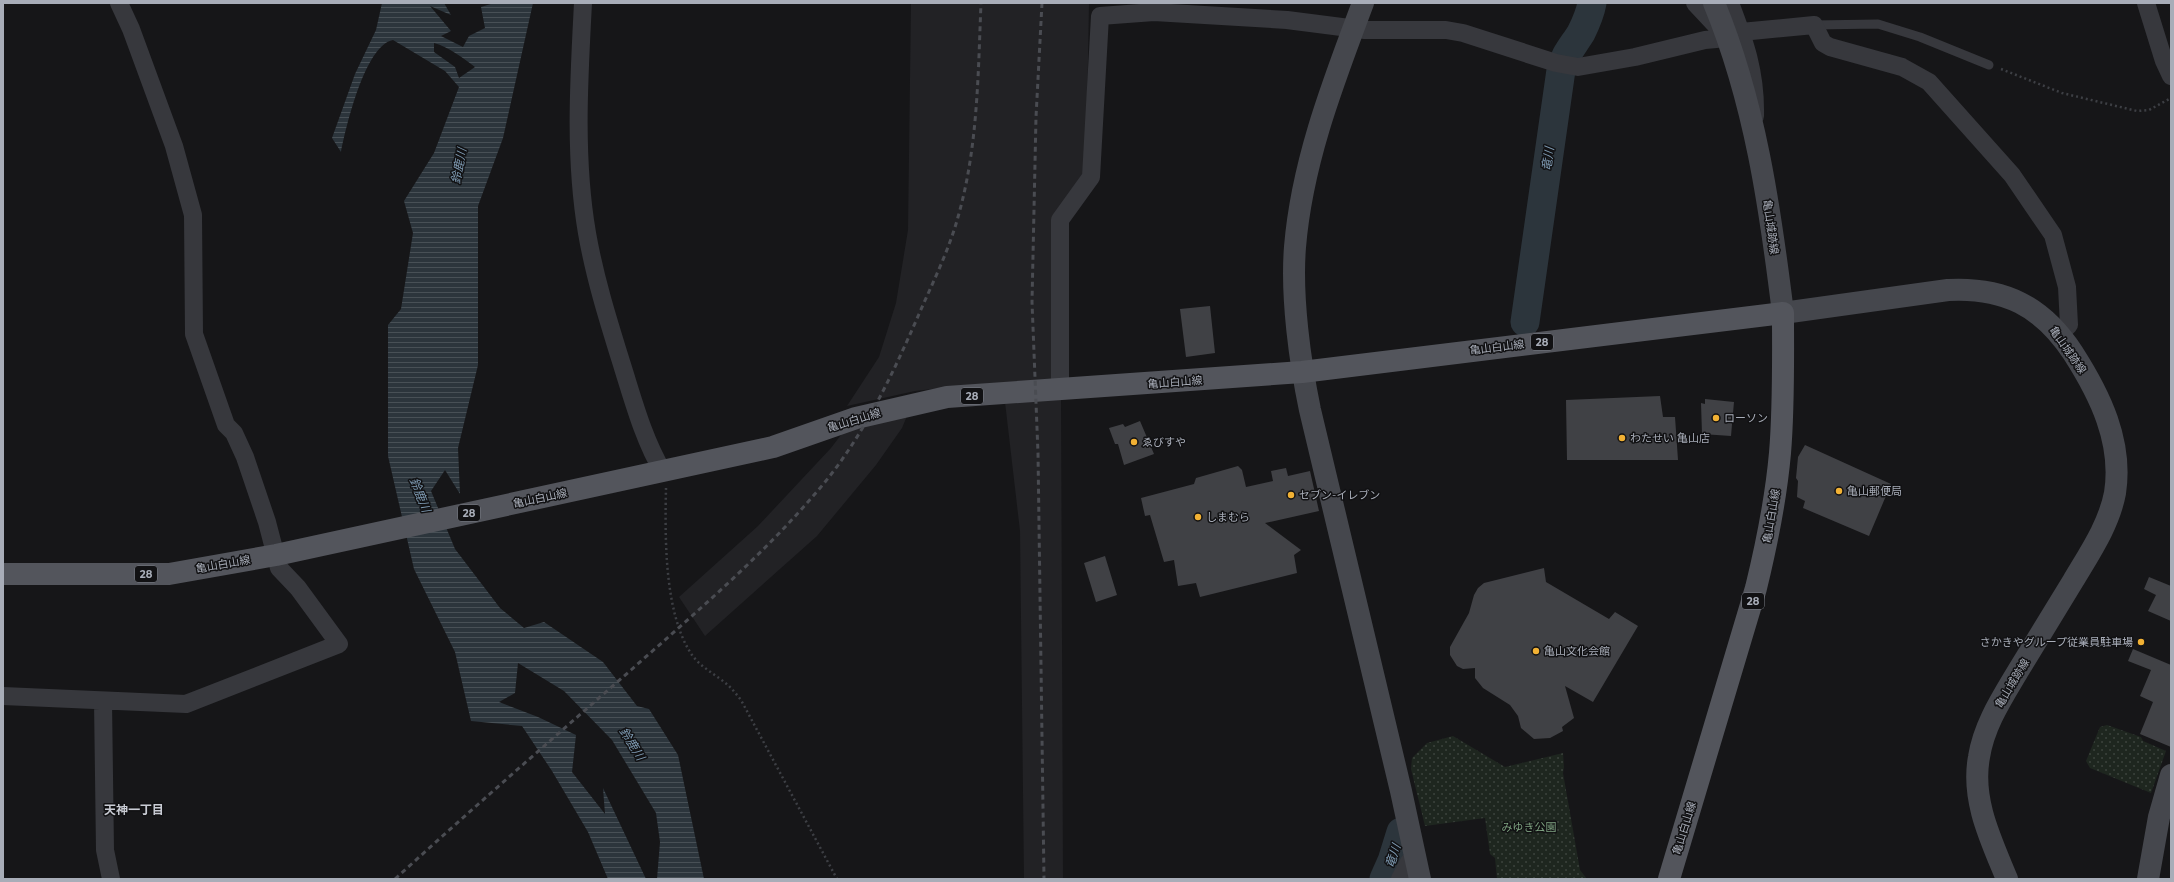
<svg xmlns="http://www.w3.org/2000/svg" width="2174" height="882" font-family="Montserrat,'Noto Sans JP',sans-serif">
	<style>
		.built { fill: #222225 }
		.park { fill: url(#park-dots) }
		.water { fill: url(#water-rules); fill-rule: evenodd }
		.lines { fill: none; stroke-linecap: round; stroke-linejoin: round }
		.river { stroke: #2c353c; stroke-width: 29 }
		.building { fill: #404145 }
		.path { stroke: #3d3f44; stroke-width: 2.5; stroke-dasharray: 2 3; stroke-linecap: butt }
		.lane { stroke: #37383d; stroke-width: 9 }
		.street { stroke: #37383d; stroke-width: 18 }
		.secondary { stroke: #45474d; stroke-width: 22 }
		.primary { stroke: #53555c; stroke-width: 22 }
		.rail { stroke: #4a4c52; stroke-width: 3; stroke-dasharray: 5 4; stroke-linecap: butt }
		.poi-dot { fill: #f2b134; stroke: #111113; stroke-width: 1.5 }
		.labels { text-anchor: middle; stroke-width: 3; stroke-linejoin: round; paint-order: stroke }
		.shield { fill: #111113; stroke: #7b7e86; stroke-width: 1 }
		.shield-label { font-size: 10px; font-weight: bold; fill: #a8adb8 }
		.street-label { font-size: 11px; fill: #a8adb8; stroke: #111113 }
		.poi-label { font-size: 11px; fill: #a8adb8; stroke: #111113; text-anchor: start }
		.park-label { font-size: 11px; fill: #7fa381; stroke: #111113 }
		.water-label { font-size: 12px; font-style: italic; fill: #7f9bb3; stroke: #111113 }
		.neighbourhood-label { font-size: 12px; font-weight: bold; fill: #c9ccd4; stroke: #111113 }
	</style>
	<defs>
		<pattern id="park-dots" width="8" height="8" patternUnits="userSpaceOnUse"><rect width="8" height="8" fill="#1e261f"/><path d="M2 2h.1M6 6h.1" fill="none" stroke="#3c433d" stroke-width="1.8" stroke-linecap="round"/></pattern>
		<pattern id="water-rules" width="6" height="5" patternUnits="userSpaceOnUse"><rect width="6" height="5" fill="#2c353c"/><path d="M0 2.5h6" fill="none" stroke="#485056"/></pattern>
	</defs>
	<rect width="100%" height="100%" fill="#161618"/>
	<path class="built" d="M911,3H1089L1086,174L1054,214L1053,380L968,385L915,391L847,406L879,357L896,303L908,230Z
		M1061,397L1063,879H1024L1020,531L1005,402Z
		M907,416L902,428L876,465L817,536L705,636L679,597L758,526L831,448L844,431Z"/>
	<path class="park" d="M2107,725L2141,737L2143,741L2166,751L2151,793L2090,768L2086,761L2100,727Z
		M1453,736L1505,767L1563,753L1564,767L1563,773L1580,870L1587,879H1497L1495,858L1490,854L1485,818L1425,826L1411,769L1412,758L1427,743Z"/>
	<path class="water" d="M382,3H444L451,15L430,6L451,31L441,36L463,47L469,36L485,28L481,7L494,3H533L503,138L478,206V365L458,448L460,494L445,470L431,491L455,549L500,608L524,628L544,622L603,662L637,706L649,709L678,755L704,879H657L660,842L656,813L612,740L564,691L518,663L515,693L499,702L538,717L576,735L572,772L605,814L603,788L646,879H608L588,832L552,771L522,726L471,721L455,652L414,569L388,456V325L401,309L413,233L404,201L434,153L459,87L445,71L393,40C365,45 346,127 341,152L332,138L355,74L376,30ZM434,43C449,47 463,58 475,67L459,78L455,67L434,52Z"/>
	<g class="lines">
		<path class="river" d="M1525,322L1561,70C1564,55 1573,46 1581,33C1586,23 1590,14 1592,3
			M1384,879L1392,861L1401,832"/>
	</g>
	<path class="building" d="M1210,306L1215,353L1186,357L1180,309Z
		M1660,396L1663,417H1675L1678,460H1567L1566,400Z
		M1705,399L1734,402L1731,436L1702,434L1701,403L1705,404Z
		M1140,421L1154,454L1124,465L1118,444H1115L1109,428L1123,424L1125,427Z
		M1805,445L1891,484L1869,536L1803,508L1805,501L1797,497L1798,481L1796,478L1798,457Z
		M1238,466L1242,470L1246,487L1273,481L1271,471L1286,468L1288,476L1310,471L1319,511L1265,523L1301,550L1294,555L1297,573L1200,597L1196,583L1178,586L1174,560L1164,562L1150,515L1145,516L1141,498L1194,484L1196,478Z
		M1105,556L1117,595L1096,602L1084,563Z
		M1544,568L1546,582L1609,619L1615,612L1638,626L1593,702L1565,686L1574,718L1562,727L1563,731L1550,738L1534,739L1521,728L1518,716L1510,705L1483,688L1475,678V668L1463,669L1457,666L1450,655V647L1469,613L1474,595L1478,588L1484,583Z
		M2149,577L2171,586V621L2148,611L2156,595L2144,589Z
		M2133,649L2171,665V747L2140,734L2153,702L2140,696L2151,670L2128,661Z"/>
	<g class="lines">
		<path class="path" d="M2001,69L2062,93L2137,111L2149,110L2171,98
			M666,488C665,536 664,610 690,652C699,667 717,675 729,686C733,690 737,695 741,700L837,879"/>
		<path class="lane" d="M1814,25L1878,24L1920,37L1989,65"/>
		<path class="street" d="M583,3C579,79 574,157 587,233C595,279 609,323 623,368C634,403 644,440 663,472
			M1695,3L1724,34
			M1730,3C1745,42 1756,73 1755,116
			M2146,3L2164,61L2171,76
			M1741,32L1814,25L1823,43L1830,47L1902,67L1929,82L2012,175L2053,235L2067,287L2069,325L2060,334
			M1060,389V220L1091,177L1100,16L1154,12L1287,20L1365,30H1446L1463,33L1556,63L1578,67L1635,57L1705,40L1727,38
			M3,696L186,704L339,644L298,588L279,568L267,522L245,457L234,433L226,425L194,334L193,215L174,146L131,29L119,3
			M103,701L105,850L111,879
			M1400,879L1409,862L1415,858"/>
		<path class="secondary" d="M1363,3C1333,83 1302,162 1295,247C1291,297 1300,362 1310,410L1401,791L1420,879
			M1714,3C1755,102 1770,207 1783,313L1948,290C2004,287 2042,306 2073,353C2100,395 2123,442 2115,493C2109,525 2089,554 2073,581C2055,611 2036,641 2018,671C2002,698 1984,725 1979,757C1971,800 1991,840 2007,879
			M2148,879L2159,817L2171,775"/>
		<path class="primary" d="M3,574H169L276,555L773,447L856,418L947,397L1302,372L1783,313C1783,359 1784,406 1780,453C1776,498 1767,543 1756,588L1669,879"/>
		<path class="rail" d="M1042,3L1036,117L1032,302L1038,453L1044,879
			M395,879C473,808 552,739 631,670C694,614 759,559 814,495C861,442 891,378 919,314C933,282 949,250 958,217C978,147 978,75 981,3"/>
	</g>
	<g class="poi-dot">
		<circle cx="1716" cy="418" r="4"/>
		<circle cx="1622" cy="438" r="4"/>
		<circle cx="1134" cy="442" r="4"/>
		<circle cx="1839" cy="491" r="4"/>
		<circle cx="1291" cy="495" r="4"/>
		<circle cx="1198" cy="517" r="4"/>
		<circle cx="2141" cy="642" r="4"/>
		<circle cx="1536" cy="651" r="4"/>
	</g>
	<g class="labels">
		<g class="shield">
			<rect x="1531" y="334" width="22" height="16" rx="3"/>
			<rect x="961" y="388" width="22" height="16" rx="3"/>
			<rect x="458" y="505" width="22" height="16" rx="3"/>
			<rect x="135" y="566" width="22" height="16" rx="3"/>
			<rect x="1742" y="593" width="22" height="16" rx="3"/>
		</g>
		<g class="shield-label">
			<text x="1542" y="346">28</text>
			<text x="972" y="400">28</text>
			<text x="469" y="517">28</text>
			<text x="146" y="578">28</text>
			<text x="1753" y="605">28</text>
		</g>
		<g class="street-label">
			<text transform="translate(1771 227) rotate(82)" y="4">亀山城跡線</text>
			<text transform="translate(1497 347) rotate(-7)" y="4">亀山白山線</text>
			<text transform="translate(2068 350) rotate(55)" y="4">亀山城跡線</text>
			<text transform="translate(1175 382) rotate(-4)" y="4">亀山白山線</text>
			<text transform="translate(854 420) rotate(-17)" y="4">亀山白山線</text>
			<text transform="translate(540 498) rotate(-12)" y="4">亀山白山線</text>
			<text transform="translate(1771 516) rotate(-80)" y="4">亀山白山線</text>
			<text transform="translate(223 564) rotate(-10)" y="4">亀山白山線</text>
			<text transform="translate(2012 683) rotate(-59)" y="4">亀山城跡線</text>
			<text transform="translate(1684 828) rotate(-73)" y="4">亀山白山線</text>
		</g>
		<g class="poi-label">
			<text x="1724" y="422">ローソン</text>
			<text x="1630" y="442">わたせい 亀山店</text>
			<text x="1142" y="446">ゑびすや</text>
			<text x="1847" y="495">亀山郵便局</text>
			<text x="1299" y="499">セブン-イレブン</text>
			<text x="1206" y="521">しまむら</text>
			<text x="2133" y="646" text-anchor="end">さかきやグループ従業員駐車場</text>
			<text x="1544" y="655">亀山文化会館</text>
		</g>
		<g class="park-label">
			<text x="1529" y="831">みゆき公園</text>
		</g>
		<g class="water-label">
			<text transform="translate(1548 159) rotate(-82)" y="4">竜川</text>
			<text transform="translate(459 166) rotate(-79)" y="4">鈴鹿川</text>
			<text transform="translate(420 495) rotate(68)" y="4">鈴鹿川</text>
			<text transform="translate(632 744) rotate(58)" y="4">鈴鹿川</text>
			<text transform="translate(1393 856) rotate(-71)" y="4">竜川</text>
		</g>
		<g class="neighbourhood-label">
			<text x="134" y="814">天神一丁目</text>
		</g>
	</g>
	<rect width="2174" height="882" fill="none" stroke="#a8adb8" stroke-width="8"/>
</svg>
